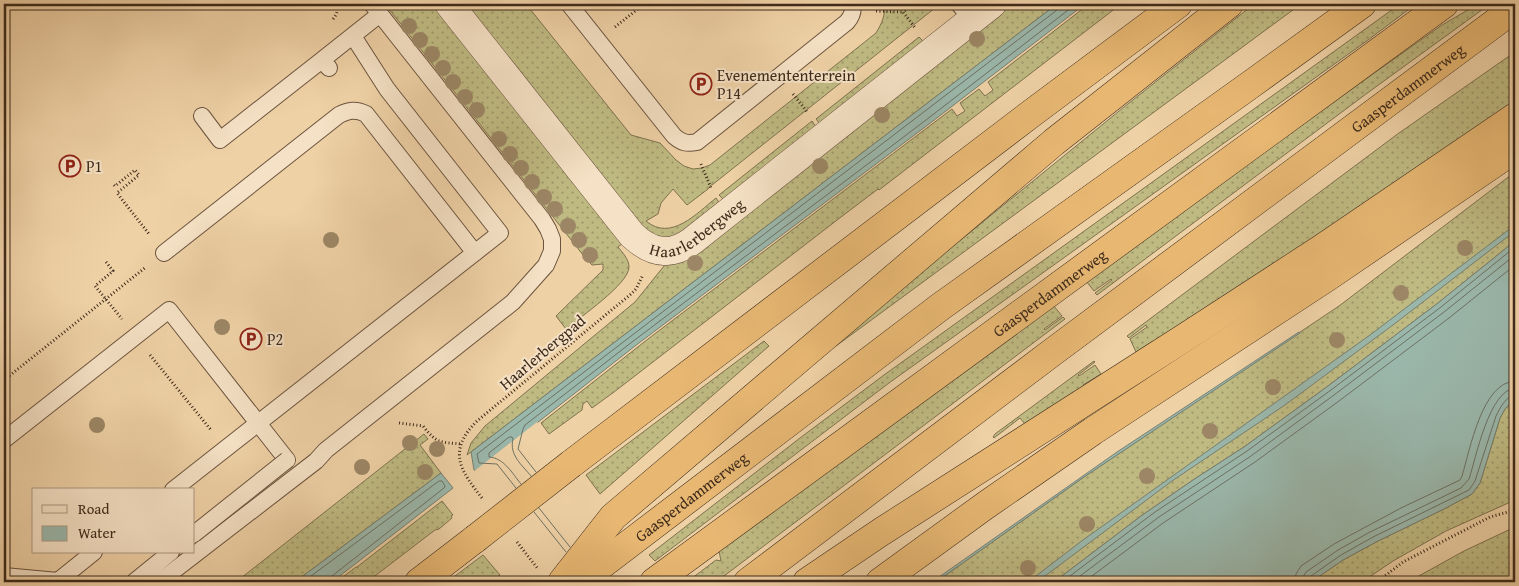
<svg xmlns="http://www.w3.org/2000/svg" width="1519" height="586" font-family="'Gentium Book Plus',serif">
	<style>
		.grass { fill: url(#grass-dots); stroke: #7f724e }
		.water { fill: #9ab7ab; stroke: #767f71 }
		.pier { fill: #efd1a6 }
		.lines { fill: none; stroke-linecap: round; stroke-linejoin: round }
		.shore { stroke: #6c7163; stroke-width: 1 }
		.service-casing { stroke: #6b543e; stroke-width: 18 }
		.minor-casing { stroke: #6b543e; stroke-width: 29 }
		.motorway-casing { stroke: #3f2b1b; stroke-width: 29 }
		.path { stroke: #3f2b1b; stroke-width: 3; stroke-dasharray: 1 2.5; stroke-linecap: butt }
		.service { stroke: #f5e1c5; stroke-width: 16 }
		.minor { stroke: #f5e1c5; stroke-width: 28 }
		.motorway { stroke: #e8b873; stroke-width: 28 }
		.service-bridge-casing { stroke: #6b543e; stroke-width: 18; stroke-linecap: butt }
		.motorway-bridge-casing { stroke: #3f2b1b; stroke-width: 29; stroke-linecap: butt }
		.service-bridge { stroke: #f5e1c5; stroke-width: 16 }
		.motorway-bridge { stroke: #e8b873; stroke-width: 28 }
		.tree { fill: #9c8665 }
		.labels { text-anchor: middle; stroke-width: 4; stroke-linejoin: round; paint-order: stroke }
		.poi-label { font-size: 16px; fill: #3f2b1b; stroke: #f5e1c5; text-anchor: start }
		.street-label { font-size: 16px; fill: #3f2b1b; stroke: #f5e1c5 }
	</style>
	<defs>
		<pattern id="grass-dots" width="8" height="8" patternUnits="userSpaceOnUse" patternTransform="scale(1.25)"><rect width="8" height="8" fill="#bfba82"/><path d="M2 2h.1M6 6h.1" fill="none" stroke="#9d976a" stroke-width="1.8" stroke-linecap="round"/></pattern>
	</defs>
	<rect width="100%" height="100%" fill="#efd1a6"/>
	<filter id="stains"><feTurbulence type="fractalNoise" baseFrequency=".004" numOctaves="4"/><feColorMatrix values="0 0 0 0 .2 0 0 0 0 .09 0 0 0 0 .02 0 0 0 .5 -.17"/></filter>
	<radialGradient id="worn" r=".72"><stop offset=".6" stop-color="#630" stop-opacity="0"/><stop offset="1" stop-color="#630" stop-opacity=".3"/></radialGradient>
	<path class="grass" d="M385,4H434L623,243L618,247C622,252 629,259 629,267C629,284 580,317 566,329L556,316L603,270V264L592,265L587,260Z
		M464,4H526L631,135L660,143L676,160L684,166L693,169L702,168L710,165L876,33C882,23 885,16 885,4H940L712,185H711L708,189L687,205L673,189L661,203L658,214L646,221C671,242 697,213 716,198L720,204L674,237L658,238L645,231Z
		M1011,4H1057L467,455L471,443L485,426L635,302L664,266L693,256Z
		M1089,4H1121L879,190L878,189L841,217L614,392L592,408L587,401L583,404L582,410L549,434L541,423L648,339L952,109L957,116L965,111L960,103L979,89L985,96L993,90L988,82Z
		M1254,4H1301L836,346L834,343L1124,107Z
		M1400,4H1416L1368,40L889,383L655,561L649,555L800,438L884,375Z
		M1478,4H1490L1366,94L1097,295L1095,293L1112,280L1111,279L1094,291L1086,281L1370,76L1442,25Z
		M919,37L924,42L820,124L816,119Z
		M1515,52V105L1155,342L1153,341L1136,352L1130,339L1147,327L1146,325L1129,338L1127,336L1399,133Z
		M812,121L816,127L724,200L719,195Z
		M1515,172V241L1438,303L1328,386L1244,447L1193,480L1141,516L1054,582H936L1084,477L1339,306Z
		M1053,305L1062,316L1044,329L1045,330L1063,317L1065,319L716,582H687L716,560L721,561L719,551Z
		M764,341L769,346L600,494L586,475Z
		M1094,361L1095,362L1078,375L1079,376L1095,365L1101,374L1083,385L1084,387L1025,424L1020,418L994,438L993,437L995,434Z
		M1515,398V500L1446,531L1393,561L1362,582H1311L1343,560L1376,542L1444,509L1472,494L1480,483L1500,418L1505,409Z
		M424,434L428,439L420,445L441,473L295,582H236Z
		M442,501L453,515L451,516L452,518L439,529L435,530L367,582H336L356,567H357Z
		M1515,527V582H1408L1464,551Z
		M483,555L500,575L491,582H447Z"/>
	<path class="water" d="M1057,4H1085L929,124L635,346L528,430L494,468L475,471L474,470L471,452Z
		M1515,225V231L1393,325L1285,405L1172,481L1037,582H1028L1083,540L1370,335Z
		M1515,241V398L1505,409L1500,418L1480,483L1472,494L1444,509L1376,542L1343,560L1311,582H1054L1141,516L1193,480L1244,447L1328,386L1438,303Z
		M1299,332L1300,333L1084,477L936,582H932L1117,452Z
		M441,473L453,488L332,582H295Z"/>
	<path class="pier" d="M537,422L539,424L530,431L525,447L631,582H581L493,471L479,472L476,474L473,472Z"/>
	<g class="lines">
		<path class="shore" d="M536,472L518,449L523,429L525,425L632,342L926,120L1076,4
			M521,484C512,473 504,458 489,457V453L509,437H512L513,439C509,455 522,465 531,476
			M516,488L497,464L479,463L477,454L1057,10L1059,4
			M539,508L570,547
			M534,512L566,552
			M303,582L439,481H442L445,486L444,488L332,576L329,582
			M1062,582L1155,512L1247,451L1331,390L1441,307L1515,247
			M1072,582L1159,517L1251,456L1334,395L1444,312L1515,255
			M1084,582L1163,523L1255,462L1339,401L1449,318L1515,265
			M1295,582L1296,574L1301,566L1334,544L1401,508L1460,480L1462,476C1470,450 1482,382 1515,381
			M1302,582L1303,577L1306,572L1338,550L1370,532L1461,488L1469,479C1476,458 1489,390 1515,388
			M1308,582L1311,576L1341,555L1373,537L1469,490L1475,481L1496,416C1500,408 1506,396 1515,395"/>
		<g class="service-casing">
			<path id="service" d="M569,4L674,136C682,143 687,144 697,142L847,22C852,16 854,11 852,4
				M959,4L972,20
				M322,60L380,14
				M202,116L220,140L322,60L329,68
				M164,253L339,115C349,110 356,109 366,114L475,253
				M4,440L169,310L287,460
				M173,490L500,233L387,89L353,36
				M4,576L58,581L94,552
				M134,582L171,552
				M159,582L316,461L326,450L513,302L546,265L552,251V239L548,229L542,219L372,4"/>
		</g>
		<g class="minor-casing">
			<g id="minor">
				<path id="s1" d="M449,4L632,235C651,253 670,257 692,241L992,4"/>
			</g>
		</g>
		<g class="motorway-casing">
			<g id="motorway">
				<path d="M571,464L1032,113L1178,4"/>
				<path d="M419,582L475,539"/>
				<path d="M562,582L613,517L1054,142L1229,4"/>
				<path id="s2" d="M579,582L940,307L1250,85L1362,4"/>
				<path id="s3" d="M654,582L1444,4"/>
				<path id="s4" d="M748,582L1054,351L1515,8"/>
				<path d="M807,582L881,532L1184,338L1321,249L1515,117"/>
				<path d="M880,582L986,505L1093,431L1329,276L1515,149"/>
			</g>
		</g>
		<path class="path" d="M914,4L903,12L916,29
			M876,11L903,12
			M333,19C337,14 339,9 335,4
			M615,27L644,4
			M793,94L808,113
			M701,164L711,188
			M114,185L115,186L135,170L139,175L117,193L149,234
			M106,262L113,271L95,286L122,319
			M150,355L211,430
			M4,380L146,267
			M399,423L423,426C437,444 440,442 462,444
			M482,498C460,470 447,451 477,421L631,294L636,289L643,275
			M517,542L538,569
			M1377,582L1403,562L1490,517L1515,510"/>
		<use href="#service" class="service"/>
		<use href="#minor" class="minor"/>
		<use href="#motorway" class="motorway"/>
		<g class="service-bridge-casing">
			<path id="service-bridge" d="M194,534L287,460"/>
		</g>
		<g class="motorway-bridge-casing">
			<path id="motorway-bridge" d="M475,539L571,464"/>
		</g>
		<use href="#service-bridge" class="service-bridge"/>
		<use href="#motorway-bridge" class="motorway-bridge"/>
	</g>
	<g class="tree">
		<circle cx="409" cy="26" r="8"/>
		<circle cx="977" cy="39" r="8"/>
		<circle cx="420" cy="40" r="8"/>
		<circle cx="432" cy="54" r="8"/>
		<circle cx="443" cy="68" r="8"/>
		<circle cx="453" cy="82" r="8"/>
		<circle cx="465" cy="97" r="8"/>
		<circle cx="477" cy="110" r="8"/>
		<circle cx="882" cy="115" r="8"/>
		<circle cx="499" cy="139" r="8"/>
		<circle cx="510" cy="154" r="8"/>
		<circle cx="820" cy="166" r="8"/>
		<circle cx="521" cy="168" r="8"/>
		<circle cx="532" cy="182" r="8"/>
		<circle cx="544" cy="197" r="8"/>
		<circle cx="555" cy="209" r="8"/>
		<circle cx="568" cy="226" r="8"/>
		<circle cx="331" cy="240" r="8"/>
		<circle cx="579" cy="240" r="8"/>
		<circle cx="1465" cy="248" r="8"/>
		<circle cx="590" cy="255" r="8"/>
		<circle cx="695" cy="263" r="8"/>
		<circle cx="1401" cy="293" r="8"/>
		<circle cx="222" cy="327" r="8"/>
		<circle cx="1337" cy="340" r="8"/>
		<circle cx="1273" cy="387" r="8"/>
		<circle cx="97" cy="425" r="8"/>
		<circle cx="1210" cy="431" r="8"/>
		<circle cx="410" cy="443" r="8"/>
		<circle cx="437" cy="449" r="8"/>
		<circle cx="362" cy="467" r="8"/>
		<circle cx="425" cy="472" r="8"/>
		<circle cx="1147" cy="476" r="8"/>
		<circle cx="1087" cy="524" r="8"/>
		<circle cx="1028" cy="568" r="8"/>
	</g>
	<defs>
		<g id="parking-ring" transform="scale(1.125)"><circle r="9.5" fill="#f5e1c5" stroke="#8f2418" stroke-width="1.5"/><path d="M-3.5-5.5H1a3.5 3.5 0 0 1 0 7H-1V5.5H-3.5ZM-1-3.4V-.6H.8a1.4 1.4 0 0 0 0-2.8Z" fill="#8f2418"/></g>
	</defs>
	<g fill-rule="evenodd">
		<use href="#parking-ring" x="701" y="84"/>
		<use href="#parking-ring" x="70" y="166"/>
		<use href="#parking-ring" x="251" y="339"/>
	</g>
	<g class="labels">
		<g class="poi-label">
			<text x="717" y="81">Evenemententerrein<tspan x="717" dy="18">P14</tspan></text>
			<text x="86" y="172">P1</text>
			<text x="267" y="345">P2</text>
		</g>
		<g class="street-label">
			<text dy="6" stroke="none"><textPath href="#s4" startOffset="824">Gaasperdammerweg</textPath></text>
			<text dy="6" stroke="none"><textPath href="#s1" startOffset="371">Haarlerbergweg</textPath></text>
			<text dy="6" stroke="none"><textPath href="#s3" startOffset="490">Gaasperdammerweg</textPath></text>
			<text transform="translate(542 352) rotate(-40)" y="6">Haarlerbergpad</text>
			<text dy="6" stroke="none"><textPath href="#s2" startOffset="141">Gaasperdammerweg</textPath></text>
		</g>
	</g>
	<rect width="1519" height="586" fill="none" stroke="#efd1a6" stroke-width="20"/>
	<rect x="5" y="5" width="1509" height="576" fill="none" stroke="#3f2b1b" stroke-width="2.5"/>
	<rect x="10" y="10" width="1499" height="566" fill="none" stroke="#3f2b1b"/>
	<rect x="32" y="488" width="162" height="65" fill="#f5e1c5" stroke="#ac9881"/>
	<rect x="42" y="505" width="25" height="8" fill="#f5e1c5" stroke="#ac9881"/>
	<text x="78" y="514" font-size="15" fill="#3f2b1b">Road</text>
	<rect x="42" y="526" width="25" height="15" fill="#9ab7ab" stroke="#ac9881"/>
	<text x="78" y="538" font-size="15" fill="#3f2b1b">Water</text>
	<rect width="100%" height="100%" filter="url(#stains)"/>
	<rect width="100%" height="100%" fill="url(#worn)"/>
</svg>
